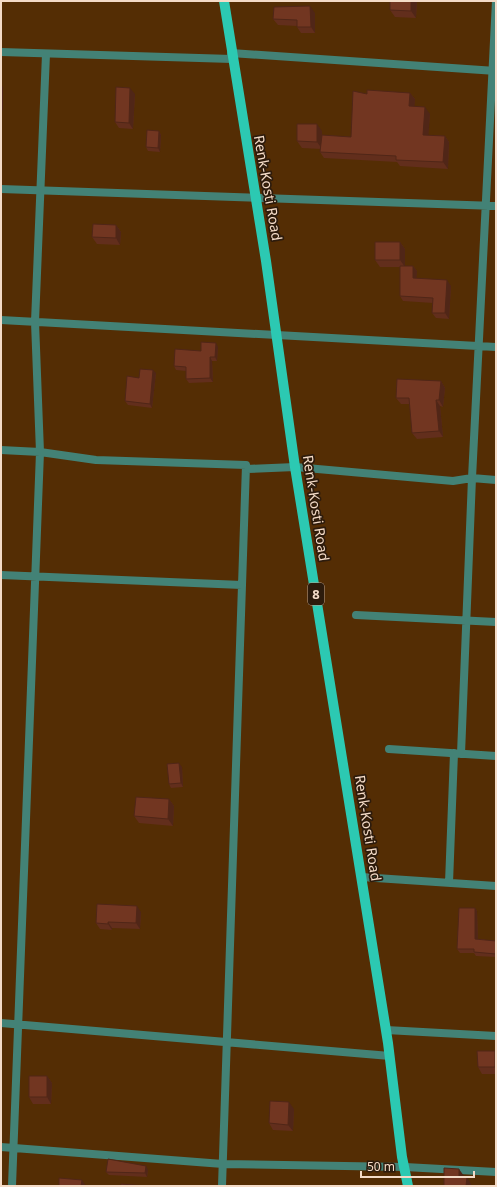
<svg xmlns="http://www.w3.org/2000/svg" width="497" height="1187" font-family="'Noto Sans',sans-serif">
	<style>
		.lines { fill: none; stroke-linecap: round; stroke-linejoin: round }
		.minor { stroke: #438276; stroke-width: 8 }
		.primary { stroke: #2cc9b2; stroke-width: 10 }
		.wall { fill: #622e1c }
		.shaded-wall { fill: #502617 }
		.building { fill: #723621; stroke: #502617 }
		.labels { text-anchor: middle; stroke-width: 3.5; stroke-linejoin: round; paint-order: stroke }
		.shield { fill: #2d1b0c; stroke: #b8a18f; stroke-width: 1 }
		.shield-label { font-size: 13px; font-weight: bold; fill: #f4dbc7 }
		.street-label { font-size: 14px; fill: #f4dbc7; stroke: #2d1b0c }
	</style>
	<rect width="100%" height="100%" fill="#542d04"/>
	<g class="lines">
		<path class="minor" d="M1,52L232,59
			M231,53L496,71
			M1,189L496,206
			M1,320L496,347
			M1,450L40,452L96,460L246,465L247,469L295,467L453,481L472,478L496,480
			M1,575L242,585
			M356,615L496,622
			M389,749L496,756
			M461,754L472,478L496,1
			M361,877L496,886
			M449,883L454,753
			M1,1023L390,1056
			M386,1030L496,1036
			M1,1147L223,1164L405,1167L496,1172
			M12,1186L40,452L35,322L46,54
			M222,1186L246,465"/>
		<path class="primary" d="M224,1L266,261L295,467L388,1043L402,1157L408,1186"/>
	</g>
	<path class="wall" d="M390,1H417L416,18L395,17L390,10Z
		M315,13V33H301L297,27V26L278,25L273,19Z
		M410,93L415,99L414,106L430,114L428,135L445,136L449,142L448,169L400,166L397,162L324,158L320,152L321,149L302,148L297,141L322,131V139L351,137L367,94Z
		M135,94L133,129L119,128L115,122Z
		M159,131L161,135L160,152L148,151L146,147Z
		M116,225L121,232L120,245L97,244L92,237Z
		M400,242L405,249V266H413L417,271L416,278L451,286L449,319L436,318L432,313L433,303L403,301L400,296V267H380L375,260Z
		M218,347L217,361H212L213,382L189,383L186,379V371L176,370L174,366L201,351Z
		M156,373L152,408L128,405L125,401L139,378Z
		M441,381L445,388L443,407L440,406L443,437L417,439L412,433L410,404H401L396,398Z
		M182,767L183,787L171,788L169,784Z
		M169,799L174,806L173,826L139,823L134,816Z
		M475,908L477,911L478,939L496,941V957L476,956L474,953H460L457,949Z
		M141,912L140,929L112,928V930L100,929L96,923Z
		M496,1052V1074H482L478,1067Z
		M47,1076L52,1083L51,1104H33L29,1097Z
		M294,1109L293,1131L273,1130L269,1123Z
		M148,1170L147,1177L109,1175L106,1172Z"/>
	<path class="shaded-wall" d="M411,1H417L416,18L411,11Z
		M310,6L315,13V33L311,27Z
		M1,85L3,87V111L1,108Z
		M130,88L135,94L133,129L129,123Z
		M410,93L415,99L414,112L409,106Z
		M425,107L430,114L428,141L423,135Z
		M317,124L322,131V149L317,142Z
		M159,131L161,135L160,152L158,148Z
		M445,136L449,142L448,169L443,162Z
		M116,225L121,232L120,245L116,238Z
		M400,242L405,249V267L400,260Z
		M413,266L417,271L416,284L413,278Z
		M447,280L451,286L449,319L445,313Z
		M216,343L218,347L217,361L215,357Z
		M210,357L212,361L213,382L210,378Z
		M153,370L156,373L152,408L150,404Z
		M441,381L445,388L443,407L439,400Z
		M436,400L440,406L443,437L439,431Z
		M179,763L182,767L183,787L181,783Z
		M169,799L174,806L173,826L168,819Z
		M137,906L141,912L140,929L136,923Z
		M475,908L477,911L478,943L475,939Z
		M108,922L112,928V930L108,924Z
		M495,1051L496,1052V1068L495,1067Z
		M47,1076L52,1083L51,1104L47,1097Z
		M289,1102L294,1109L293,1131L288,1125Z
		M146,1166L148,1170L147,1177L145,1173Z
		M459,1169L464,1176V1184L459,1177Z
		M467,1177L471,1184V1186H466Z
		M82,1180L86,1186H81Z"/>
	<path class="building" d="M390,1H411V11L390,10Z
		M310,6L311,27H297V20L273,19L274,7Z
		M116,87L130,88L129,123L115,122Z
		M367,90L410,93L409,106L425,107L423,135L445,136L443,162L396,160V156L320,152L322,135L351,137L353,91L367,94Z
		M297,124H317V142L297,141Z
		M147,130L159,131L158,148L146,147Z
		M93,224L116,225V238L92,237Z
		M375,242H400V260H375Z
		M400,266H413V278L447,280L445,313H432L433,298L400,296Z
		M201,342L216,343L215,357H210V378L186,379V367L174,366L175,349L201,351Z
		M140,369L153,370L150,404L125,401L127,376L139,378Z
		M397,379L441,381L439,400H436L439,431L412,433L409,398H396Z
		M179,763L181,783L169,784L167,764Z
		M136,797L169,799L168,819L134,816Z
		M496,823V858H495Z
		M97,904L137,906L136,923L108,922V924L96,923Z
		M459,908H475V939L496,941V954L474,952V949H457Z
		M477,1051H495V1067H478Z
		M29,1076H47V1097H29Z
		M270,1101L289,1102L288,1125L269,1123Z
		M108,1159L146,1166L145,1173L106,1172Z
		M444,1168L459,1169V1177H467L466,1186H444Z
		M59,1178L82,1180L81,1186H59Z
		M121,1184L145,1186H121Z"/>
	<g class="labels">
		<rect class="shield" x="308" y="583" width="16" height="22" rx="3"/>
		<g class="shield-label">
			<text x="316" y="599">8</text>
		</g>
		<g class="street-label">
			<text transform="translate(268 188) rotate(80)" y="5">Renk-Kosti Road</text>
			<text transform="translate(316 508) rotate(81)" y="5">Renk-Kosti Road</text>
			<text transform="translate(368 828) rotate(81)" y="5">Renk-Kosti Road</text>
		</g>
	</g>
	<rect width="497" height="1187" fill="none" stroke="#f4dbc7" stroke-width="4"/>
	<path d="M361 1171v6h113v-6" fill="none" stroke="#f4dbc7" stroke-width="2"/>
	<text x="367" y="1171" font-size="12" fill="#f4dbc7" stroke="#2d1b0c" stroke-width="3" paint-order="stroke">50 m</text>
</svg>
